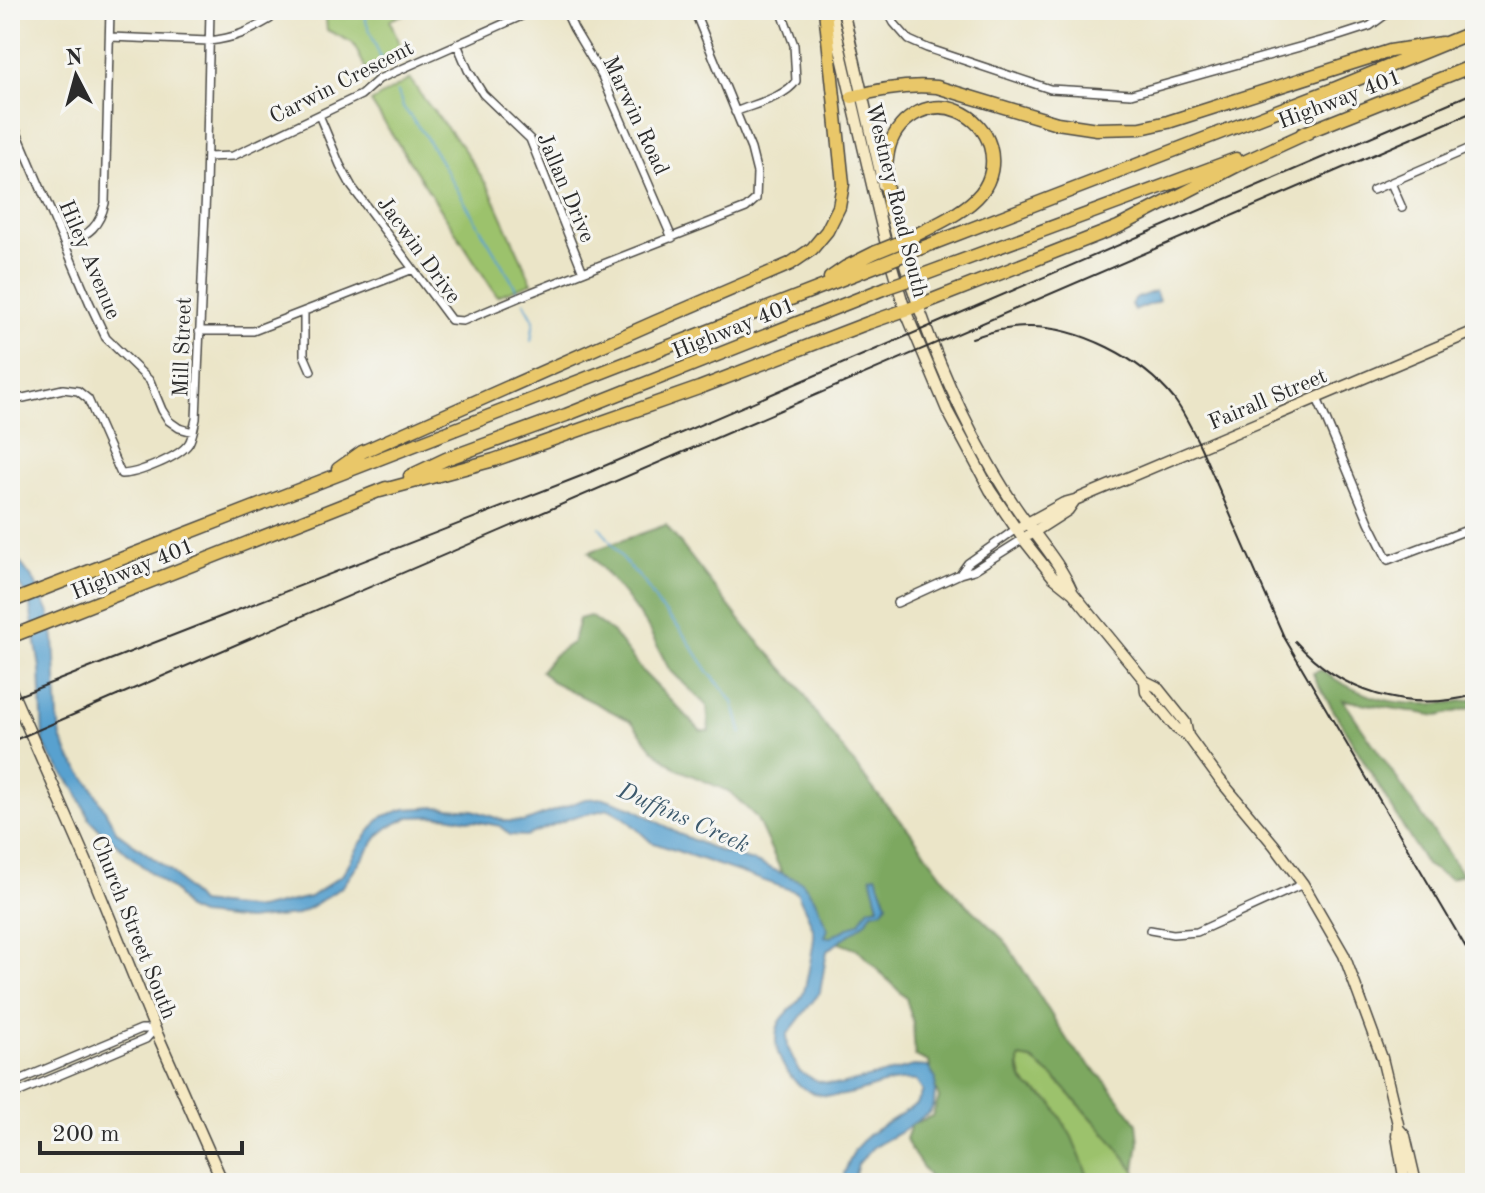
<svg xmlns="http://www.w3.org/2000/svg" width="1485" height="1193" font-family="'Old Standard TT',serif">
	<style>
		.green { fill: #9cc26c; stroke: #64764c; stroke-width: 2 }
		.forest { fill: #7da860; stroke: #546a46; stroke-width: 2 }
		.water { fill: #59a1cf; stroke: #42667d; stroke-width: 2 }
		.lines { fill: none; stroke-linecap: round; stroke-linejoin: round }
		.stream { stroke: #59a1cf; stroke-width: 2 }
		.street-casing { stroke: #484743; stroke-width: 10 }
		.secondary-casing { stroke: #484743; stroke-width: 13 }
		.highway-casing { stroke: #484743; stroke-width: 15 }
		.street { stroke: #fff; stroke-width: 7 }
		.secondary { stroke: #f6e9c3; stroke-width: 10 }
		.highway { stroke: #e9c769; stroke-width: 12 }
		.rail { stroke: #2b2b2b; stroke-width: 2 }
		.highway-bridge-casing { stroke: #484743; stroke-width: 15; stroke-linecap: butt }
		.highway-bridge { stroke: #e9c769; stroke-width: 12 }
		.labels { text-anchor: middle; stroke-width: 6; stroke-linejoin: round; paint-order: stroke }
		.street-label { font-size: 22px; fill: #2b2b2b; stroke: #f6f6f2 }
		.water-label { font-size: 24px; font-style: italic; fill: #3d5a6d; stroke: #f6f6f2 }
	</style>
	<rect width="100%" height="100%" fill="#f6f6f2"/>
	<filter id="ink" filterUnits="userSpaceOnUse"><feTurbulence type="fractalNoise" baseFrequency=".0125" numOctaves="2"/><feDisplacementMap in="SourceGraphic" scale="16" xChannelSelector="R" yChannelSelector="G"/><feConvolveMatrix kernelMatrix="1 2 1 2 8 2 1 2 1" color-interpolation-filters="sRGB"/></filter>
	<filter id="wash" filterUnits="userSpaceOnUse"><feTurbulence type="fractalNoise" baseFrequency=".006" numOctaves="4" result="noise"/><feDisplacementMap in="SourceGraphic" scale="32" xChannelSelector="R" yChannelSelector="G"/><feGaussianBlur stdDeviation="1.8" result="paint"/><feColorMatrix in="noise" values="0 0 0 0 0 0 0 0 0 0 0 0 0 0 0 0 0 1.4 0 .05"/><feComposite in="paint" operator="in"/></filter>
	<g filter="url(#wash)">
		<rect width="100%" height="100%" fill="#ebe5c8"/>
		<path class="green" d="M325,10H414L390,20L404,57L368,73L353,43L327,30Z
			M410,79L420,94L463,148L490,190L532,283L497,296L371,102Z
			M1019,1058L1032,1060L1055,1078L1108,1136L1135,1170L1140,1183H1091C1078,1158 1068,1131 1053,1107C1039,1083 1021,1099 1019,1058Z"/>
		<path class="forest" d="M666,525L747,629L800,687L819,718L882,800L908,829L955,893L1005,941L1071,1046L1106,1082L1137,1123L1139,1142L1135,1170L1108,1136L1055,1078L1032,1060L1019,1058V1072L1024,1083L1052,1103L1072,1137L1091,1183H933C924,1166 913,1157 906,1139L911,1125L932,1116L939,1098L932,1080L929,1062L915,1056L913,1022L906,998L858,950L823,937L802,883L782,873L756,817L730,792L677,769L653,749L631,721L551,681L541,671L554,655L573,642L579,619L590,616L613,633L644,673L701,731H709L707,706L669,669L647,626L624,595L589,552Z
			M1321,670C1371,705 1415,710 1475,699V707L1438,716L1343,700L1462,874L1450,879L1426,865L1316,681L1313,673Z"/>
		<path class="water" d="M1155,291L1159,301L1134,311L1131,304L1137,298Z
			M10,549L35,582L49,613L54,638L58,719L61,738L69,756L92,787L117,832L171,871L199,903L258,909L310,897L343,874L360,844L381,817L405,809L437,807L473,810L505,821L524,822L585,799L604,798L633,808L679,834L719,851L756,862L802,882L814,898L828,929L825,937H831L860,922L869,908L879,906L871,876L876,875L887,903L883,910L872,912L866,922L827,951L820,992L787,1035L788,1048L799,1071L817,1081L840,1085L914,1066L928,1067L936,1079L934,1104L930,1112L899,1133L873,1147L858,1164L854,1178L855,1183H844V1173L855,1149L868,1135L917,1104L923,1091L916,1081C878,1076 852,1105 813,1093C788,1084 767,1047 780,1022C786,1012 798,1004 803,994C806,987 815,939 814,933C811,919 802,905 797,892L651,842L625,818L609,809L573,817L526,836L510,835L500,826L447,816L409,817L389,827L379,835L343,886L316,904L296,915L247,920L200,915L186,909L175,892L141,865L99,829L90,820L75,789L50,756L43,742L40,668L29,600L10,570Z"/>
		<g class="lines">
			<path class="stream" d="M366,10V21L381,59
				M398,92L403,107L424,134L519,293
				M524,302L534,320L531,341
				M600,527L625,562L644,582L659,606L680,629L710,674L725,691L733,702L742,734"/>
		</g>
	</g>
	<g filter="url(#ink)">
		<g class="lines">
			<g class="street-casing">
				<path id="street" d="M565,10L574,29L602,76L672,238
					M887,10L894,23L909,40L927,48L1050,89L1086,91L1131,94L1339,36L1370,26L1392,10
					M110,37L209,41C235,38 248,32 270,19
					M457,44L468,70L483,94L530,139L583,272
					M735,112C754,104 784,98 796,81L794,45L781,10
					M319,115L340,165L352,187L451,320L463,321L532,292L746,208L756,199L757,173L751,149L694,10
					M10,116L90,304L106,338L150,381L162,410L169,421L179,428L193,432
					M207,157L233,156L361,95L379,79L535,10
					M1391,183L1402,208
					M1373,190L1475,146
					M66,246C87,234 99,229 105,203L110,10
					M304,312V355L311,371
					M199,331H253L413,269
					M1317,398L1369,522L1388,560L1475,527
					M10,401L63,389L78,391L88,399L121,474C137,474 180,457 189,443C193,436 194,426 196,419L206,188L210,10
					M960,574L968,563L1016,529
					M897,603L960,574L974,570L1023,539
					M1150,930L1173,934L1197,932L1303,884
					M10,1084L141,1029H155
					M10,1096L146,1039L155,1029"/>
			</g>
			<g class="secondary-casing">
				<path id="secondary" d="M831,10L888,253L905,310L947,410L990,490L1023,539L1053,577L1073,593L1145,681L1157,687L1185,722L1188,736
					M843,10L883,185
					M888,204C911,294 942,381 988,462C1000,483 1013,505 1028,524C1044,546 1061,566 1072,591
					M1022,526L1064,503L1075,500L1475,331
					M1029,535L1068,510L1075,500
					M1145,681L1146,692L1176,728L1188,736L1220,780L1274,845L1303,884L1344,955L1382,1058L1398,1124L1397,1136L1405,1183
					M10,687L89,867L155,1029L223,1183
					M1399,1129L1405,1136L1416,1183
					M1469,1183L1475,1181"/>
			</g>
			<g class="highway-casing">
				<path id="highway" d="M852,97C880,89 909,84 937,87L1057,123L1097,129L1141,128L1168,122L1390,51L1442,43
					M1302,134L1475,65
					M889,208C887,190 884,170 888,152C894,121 927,98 958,111C991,124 1003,165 981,193C965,213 930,227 908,239
					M911,252L1336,88L1475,31
					M920,276L1236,159
					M830,278L846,267L876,252
					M338,469L362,452L655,322L790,264L812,249L827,231L839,207L843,184L825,10
					M410,476L446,459L566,415L888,287
					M380,491L494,460L699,388L868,323L917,306L1118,227L1246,161L1309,132
					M10,602L881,264
					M10,637L386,488"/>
			</g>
			<use href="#street" class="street"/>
			<use href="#secondary" class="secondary"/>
			<use href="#highway" class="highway"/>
			<path class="rail" d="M972,338C989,332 1008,327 1027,327C1079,326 1141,358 1174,399C1185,414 1193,431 1201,448L1284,637L1475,963
				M1295,641C1341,693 1408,713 1475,695
				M10,699L581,476L1475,92
				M10,742L1475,111"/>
			<g class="highway-bridge-casing">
				<path id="highway-bridge" d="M876,252L908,239
					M881,264L911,252
					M888,287L920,276"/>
			</g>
			<use href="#highway-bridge" class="highway-bridge"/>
		</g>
	</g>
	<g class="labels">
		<g class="street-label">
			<text transform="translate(341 81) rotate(-27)" y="8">Carwin Crescent</text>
			<text transform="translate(1339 98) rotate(-21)" y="8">Highway 401</text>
			<text transform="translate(637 115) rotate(65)" y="8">Marwin Road</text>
			<text transform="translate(567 187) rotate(67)" y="8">Jallan Drive</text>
			<text transform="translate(898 200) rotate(76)" y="8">Westney Road South</text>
			<text transform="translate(420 249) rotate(54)" y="8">Jacwin Drive</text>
			<text transform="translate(91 259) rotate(67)" y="8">Hiley Avenue</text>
			<text transform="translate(733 327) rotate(-22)" y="8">Highway 401</text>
			<text transform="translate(181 347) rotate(-88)" y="8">Mill Street</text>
			<text transform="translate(1267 398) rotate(-23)" y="8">Fairall Street</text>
			<text transform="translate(132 568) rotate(-22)" y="8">Highway 401</text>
			<text transform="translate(135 927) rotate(68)" y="8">Church Street South</text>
		</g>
		<g class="water-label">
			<text transform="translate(684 817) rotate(24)" y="8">Duffins Creek</text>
		</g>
	</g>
	<rect width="1485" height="1193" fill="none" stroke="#f6f6f2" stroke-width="40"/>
	<g transform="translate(76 76) rotate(354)" stroke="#f6f6f2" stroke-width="6" paint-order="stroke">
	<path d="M0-6L14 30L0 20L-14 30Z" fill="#2b2b2b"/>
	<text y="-12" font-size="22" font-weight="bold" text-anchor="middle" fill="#2b2b2b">N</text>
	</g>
	<path d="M40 1141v12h202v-12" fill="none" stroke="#2b2b2b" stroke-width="4"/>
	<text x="52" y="1141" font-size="24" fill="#2b2b2b" stroke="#f6f6f2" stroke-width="6" paint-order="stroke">200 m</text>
</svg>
